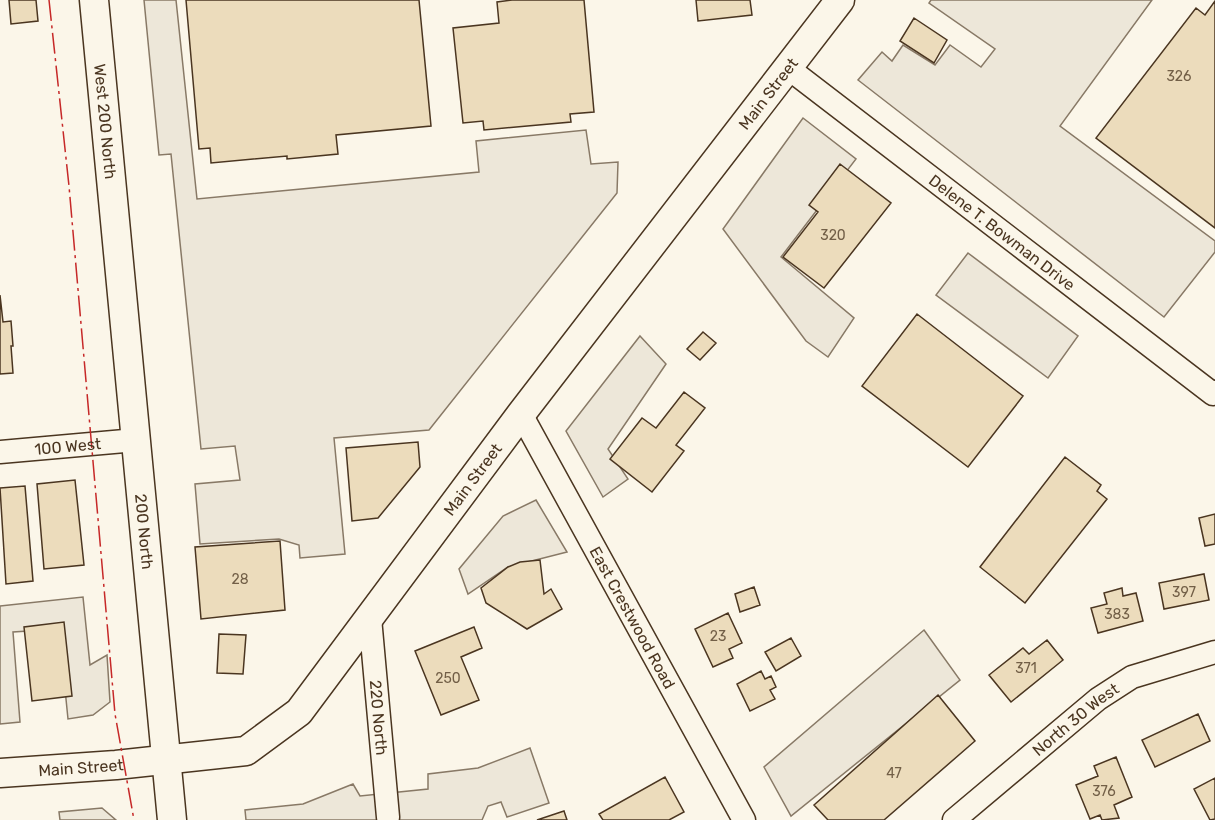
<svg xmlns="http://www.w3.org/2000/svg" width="1215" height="820" font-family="Rubik,sans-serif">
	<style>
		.parking { fill: #ede7d9; stroke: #887966; stroke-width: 1.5 }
		.building { fill: #ecdcbc; stroke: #4a3520; stroke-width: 1.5 }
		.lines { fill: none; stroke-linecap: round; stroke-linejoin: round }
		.minor-casing { stroke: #4a3520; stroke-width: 25 }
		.major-casing { stroke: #4a3520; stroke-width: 31 }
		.minor { stroke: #fbf6e9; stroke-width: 22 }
		.major { stroke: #fbf6e9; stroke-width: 28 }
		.power { stroke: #c62828; stroke-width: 1.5; stroke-dasharray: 21 4.5 3 4.5; stroke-linecap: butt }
		.labels { text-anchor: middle; stroke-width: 4.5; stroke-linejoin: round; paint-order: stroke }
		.number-label { font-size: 14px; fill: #725f47 }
		.street-label { font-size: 16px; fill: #4a3520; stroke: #fbf6e9 }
	</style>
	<rect width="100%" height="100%" fill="#fbf6e9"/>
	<path class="parking" d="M144,0H176L197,199L479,172L476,141L586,130L591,164L618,162L617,193L429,430L334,438L345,554L300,558L299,545L279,539L200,544L195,484L240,480L235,446L201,449L171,154L159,155Z
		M931,0H1152L1060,126L1215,241V252L1164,317L858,80L882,52L892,61L903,45L935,65L950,45L981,67L995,49L929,3Z
		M803,118L856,159L781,257L854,318L828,357L806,341L723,229Z
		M968,253L1078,336L1048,378L936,295Z
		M640,336L666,364L608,449L628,479L603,497L566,431Z
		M536,500L567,552L508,567L468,594L459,569L503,516Z
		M83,597L90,665L107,655L110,702L93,715L68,719L59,629L13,632L20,722L0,724V606Z
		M924,630L960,680L791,816L764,767Z
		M530,748L549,803L507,817L501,802L488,806L482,820H246L245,810L303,804L353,784L360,796L428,789V774L478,768Z
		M102,808L116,820H60L59,812Z"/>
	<path class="building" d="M9,0H36L38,21L11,24Z
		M186,0H419L431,126L336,135L338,154L287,159V156L211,163L210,148L199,149Z
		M512,0H584L594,112L570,114L571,122L484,130L483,121L463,123L453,28L499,23L497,2Z
		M696,0H750L752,15L698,21Z
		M1215,1V228L1096,138L1196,8L1205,15Z
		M914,18L947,40L934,63L900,41Z
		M840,164L891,203L824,288L783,257L818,212L809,205Z
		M0,295L3,322L11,321L13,346H11L13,373L0,374Z
		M917,314L1023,396L968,467L862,386Z
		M703,332L716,343L700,360L687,349Z
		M684,392L705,408L676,445L684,451L652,492L610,459L642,418L656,428Z
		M418,442L420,467L378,518L352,521L346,448Z
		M1065,457L1101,485L1097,491L1107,499L1025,603L980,567Z
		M75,480L84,565L44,569L37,484Z
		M25,486L33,581L6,584L0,488Z
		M1215,514V544L1205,546L1199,518Z
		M280,541L285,610L201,619L195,547Z
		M540,560L544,594L551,589L562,609L527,629L486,603L481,588L508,567L520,562Z
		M1204,574L1209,600L1164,609L1159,583Z
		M754,587L760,605L740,612L735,594Z
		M1122,588L1123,596L1136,593L1143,621L1098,633L1091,608L1107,604L1104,593Z
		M728,613L742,643L729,649L733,658L713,667L695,629Z
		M64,622L72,696L32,701L24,627Z
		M474,627L482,648L461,657L479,700L441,715L415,651Z
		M219,634L246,635L243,674L217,673Z
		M791,638L801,656L776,671L765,652Z
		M1047,640L1063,660L1011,702L989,675L1023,648L1029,654Z
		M761,671L765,679L771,676L776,687L770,690L775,699L750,711L737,684Z
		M938,695L975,741L884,820H828L814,805Z
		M1198,714L1210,741L1155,767L1142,740Z
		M1116,757L1132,797L1114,805L1119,818L1102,820L1100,815L1090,819L1076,785L1098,776L1094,766Z
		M665,777L684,812L669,820H603L599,814Z
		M1215,778V819L1210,820L1194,789Z
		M564,811L567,820H537Z"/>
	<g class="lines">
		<g class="minor-casing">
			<g id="minor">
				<path id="s1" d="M788,68L1213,394L1215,392"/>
				<path id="s2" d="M521,414L744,820"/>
				<path id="s3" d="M0,452L136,440"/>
				<path id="s4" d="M370,618L388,817"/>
				<path id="s5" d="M954,820L1098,699L1132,677L1215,652"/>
			</g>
		</g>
		<g class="major-casing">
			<g id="major">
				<path id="s6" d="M94,0L172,820"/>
				<path id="s7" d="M0,773L116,765L246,751L299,712L521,414L840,0"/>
			</g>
		</g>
		<use href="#minor" class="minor"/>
		<use href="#major" class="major"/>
		<path class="power" d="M49,0L69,186L115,714L134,820"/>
	</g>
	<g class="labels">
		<g class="number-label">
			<text x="1179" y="81">326</text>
			<text x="833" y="240">320</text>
			<text x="240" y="584">28</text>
			<text x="1184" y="597">397</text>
			<text x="1117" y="619">383</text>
			<text x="718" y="641">23</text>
			<text x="1026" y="673">371</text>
			<text x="448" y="683">250</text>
			<text x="894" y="778">47</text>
			<text x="1104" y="796">376</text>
		</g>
		<g class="street-label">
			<text dy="6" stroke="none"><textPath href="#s7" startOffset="1089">Main Street</textPath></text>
			<text dy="6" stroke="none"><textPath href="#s6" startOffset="122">West 200 North</textPath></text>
			<text dy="6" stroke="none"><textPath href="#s1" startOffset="270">Delene T. Bowman Drive</textPath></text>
			<text dy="6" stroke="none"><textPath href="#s3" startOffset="68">100 West</textPath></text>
			<text dy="6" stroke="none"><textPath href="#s7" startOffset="603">Main Street</textPath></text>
			<text dy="6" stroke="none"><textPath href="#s6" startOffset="534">200 North</textPath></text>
			<text dy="6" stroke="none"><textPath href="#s2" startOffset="232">East Crestwood Road</textPath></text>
			<text dy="6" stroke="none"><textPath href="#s4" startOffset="100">220 North</textPath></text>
			<text dy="6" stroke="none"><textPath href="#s5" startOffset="158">North 30 West</textPath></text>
			<text dy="6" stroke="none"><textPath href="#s7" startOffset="81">Main Street</textPath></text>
		</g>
	</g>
</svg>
